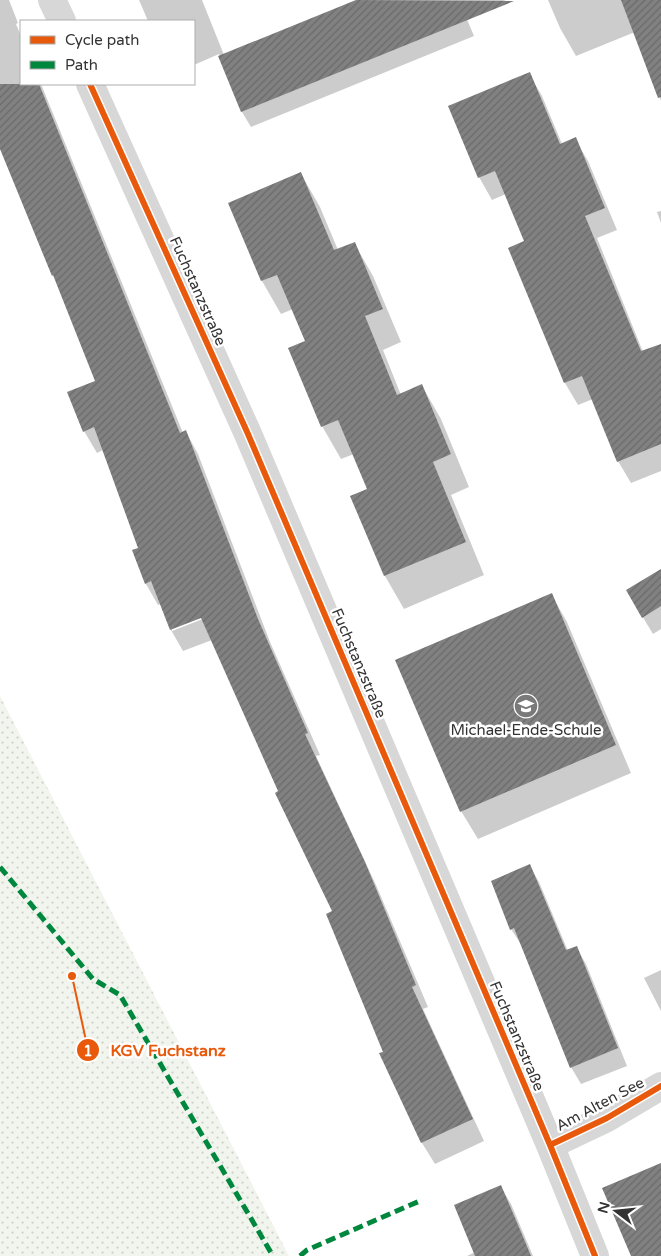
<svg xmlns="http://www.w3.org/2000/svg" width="661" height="1256" font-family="'Varela Round',sans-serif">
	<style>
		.park { fill: url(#park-dots) }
		.shadow { fill: #0003; fill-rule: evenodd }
		.building { fill: url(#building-hatch) }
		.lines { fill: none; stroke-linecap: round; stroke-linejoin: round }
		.minor { stroke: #d7d7d7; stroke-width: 28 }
		.quiet { stroke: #00873e; stroke-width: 5; stroke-dasharray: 10 5; stroke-linecap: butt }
		.cycleway-casing { stroke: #fff; stroke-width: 9 }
		.cycleway { stroke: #e8590c; stroke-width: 6 }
		.labels { text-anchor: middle; stroke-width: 5; stroke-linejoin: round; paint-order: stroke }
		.street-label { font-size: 15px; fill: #333; stroke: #fff }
		.poi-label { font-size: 15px; fill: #333; stroke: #fff }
		.leader { fill: none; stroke: #e8590c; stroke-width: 2 }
		.callout-dot { fill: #e8590c; stroke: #fff; stroke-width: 2 }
		.mark-label { font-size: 15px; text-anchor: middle; font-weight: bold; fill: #fff }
		.callout-label { font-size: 16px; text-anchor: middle; font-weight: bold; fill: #e8590c; stroke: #fff; stroke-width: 5; stroke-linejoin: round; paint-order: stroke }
	</style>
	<defs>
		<pattern id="park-dots" width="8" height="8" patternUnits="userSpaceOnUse" patternTransform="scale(1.25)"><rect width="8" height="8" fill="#f1f5ed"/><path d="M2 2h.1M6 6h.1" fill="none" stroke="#cfd2cc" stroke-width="1.8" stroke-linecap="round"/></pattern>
		<pattern id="building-hatch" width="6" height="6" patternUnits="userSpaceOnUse" patternTransform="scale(1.25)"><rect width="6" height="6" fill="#818181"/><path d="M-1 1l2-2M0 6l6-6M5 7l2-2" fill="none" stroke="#6a6a6a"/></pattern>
	</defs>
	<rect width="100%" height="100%" fill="#fff"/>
	<path class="park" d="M0,696L289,1256H0Z"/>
	<path class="shadow" d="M0,0H9L18,23L16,24L21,36V84H41L183,433L186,432L198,454L270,642L320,755L316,756L376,885L428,1007L423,1009L484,1141L435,1164L422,1143L381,1054L385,1052L333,912L212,640L183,651L171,630L161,604L158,605L146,584L133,551L140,548L103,450L97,453L84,431L97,381L0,144ZM207,615L208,617L172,631V628Z
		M139,0H202L224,55L359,0H506L466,17L474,36L251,127L242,112L219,54L194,65V21H148Z
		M548,0H661V101L635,32L576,56L560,28Z
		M529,74L542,96L562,144L575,139L588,161L617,230L597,238L643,352L661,357V471L631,483L618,461L593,399L578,405L565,383L510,248L526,242L506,194L492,200L479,177Z
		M301,174L320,207L338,250L354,243L373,276L401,342L383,350L401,395L422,386L441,419L469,487L451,495L484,575L404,609L385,576L352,496L368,489L354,454L341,459L322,426L306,342L293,309L281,314L262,281L230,204Z
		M661,211V223L657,212Z
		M661,571V629L653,634L627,591Z
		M551,594L567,622L631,773L478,839L461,811Z
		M529,865L539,882L568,951L576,947L586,964L627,1066L581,1084L571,1067L522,946L511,929L492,881Z
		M661,970V1011L644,978Z
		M501,1187L511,1204L533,1256H467L475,1252Z"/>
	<path class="building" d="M356,0L514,1L241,112L218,56Z
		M621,0H661V97L658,98Z
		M530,72L560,144L576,137L605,208L585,216L641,351L661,344V444L617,462L582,376L564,383L508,248L524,241L495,171L478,178L448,106Z
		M0,84H39L180,433L186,430L258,619L308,733L305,734L365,862L416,985L412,987L473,1119L421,1143L379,1053L383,1052L326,914L332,911L275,793L278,791L201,618L170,630L151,581L145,584L132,550L138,548L94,427L83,432L67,392L95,381L53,275L52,276L0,149Z
		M301,172L334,250L355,242L383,309L365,316L397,395L422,384L451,454L433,462L466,542L384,576L350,496L367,489L338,420L321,427L288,348L305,341L277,275L261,281L228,203Z
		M661,569V606L642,618L626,590Z
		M552,593L616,745L460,812L395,660Z
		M530,864L566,950L577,946L618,1048L570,1068L514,928L510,930L491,881Z
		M661,1163V1256H631L602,1188Z
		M501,1185L521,1232L531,1256H475L454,1205Z"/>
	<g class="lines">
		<path class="minor" d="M52,0L62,21
			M90,84L248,434L550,1145L595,1256
			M550,1145L607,1118L661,1086"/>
		<path class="quiet" d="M0,867L93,979L120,995L273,1256
			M300,1256L307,1250L422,1200"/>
		<g class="cycleway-casing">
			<path id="cycleway" d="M90,84L248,434L550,1145L595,1256
				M550,1145L607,1118L661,1086"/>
		</g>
		<use href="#cycleway" class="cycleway"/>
	</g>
	<defs>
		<g id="school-disc" transform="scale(1.25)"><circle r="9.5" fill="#7a7a7a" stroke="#fff"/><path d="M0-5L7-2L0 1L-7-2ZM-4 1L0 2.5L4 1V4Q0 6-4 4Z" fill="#fff"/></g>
	</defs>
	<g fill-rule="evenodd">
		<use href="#school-disc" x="526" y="706"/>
	</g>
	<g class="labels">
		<g class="street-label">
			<text transform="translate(198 291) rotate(66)" y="5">Fuchstanzstraße</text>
			<text transform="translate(359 663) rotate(67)" y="5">Fuchstanzstraße</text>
			<text transform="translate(517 1036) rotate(67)" y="5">Fuchstanzstraße</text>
			<text transform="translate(600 1104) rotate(-28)" y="5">Am Alten See</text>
		</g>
		<g class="poi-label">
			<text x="526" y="735">Michael-Ende-Schule</text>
		</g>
	</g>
	<path class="leader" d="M72 976L88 1050"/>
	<g class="callout-dot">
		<circle cx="72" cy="976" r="5"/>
		<circle cx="88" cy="1050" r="12"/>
	</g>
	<g class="mark-label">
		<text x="88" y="1056">1</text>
	</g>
	<g class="callout-label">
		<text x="168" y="1056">KGV Fuchstanz</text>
	</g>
	<rect x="20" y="20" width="175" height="65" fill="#ffffff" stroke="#adadad"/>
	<rect x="30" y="36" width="25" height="8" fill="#e8590c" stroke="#adadad"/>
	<text x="65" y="45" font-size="15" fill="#333333">Cycle path</text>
	<rect x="30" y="61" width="25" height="8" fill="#00873e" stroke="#adadad"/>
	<text x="65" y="70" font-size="15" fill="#333333">Path</text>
	<g transform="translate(616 1211) rotate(286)" stroke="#ffffff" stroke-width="4" paint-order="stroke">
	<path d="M0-4L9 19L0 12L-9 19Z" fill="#333333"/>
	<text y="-8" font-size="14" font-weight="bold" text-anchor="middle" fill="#333333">N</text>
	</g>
</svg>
